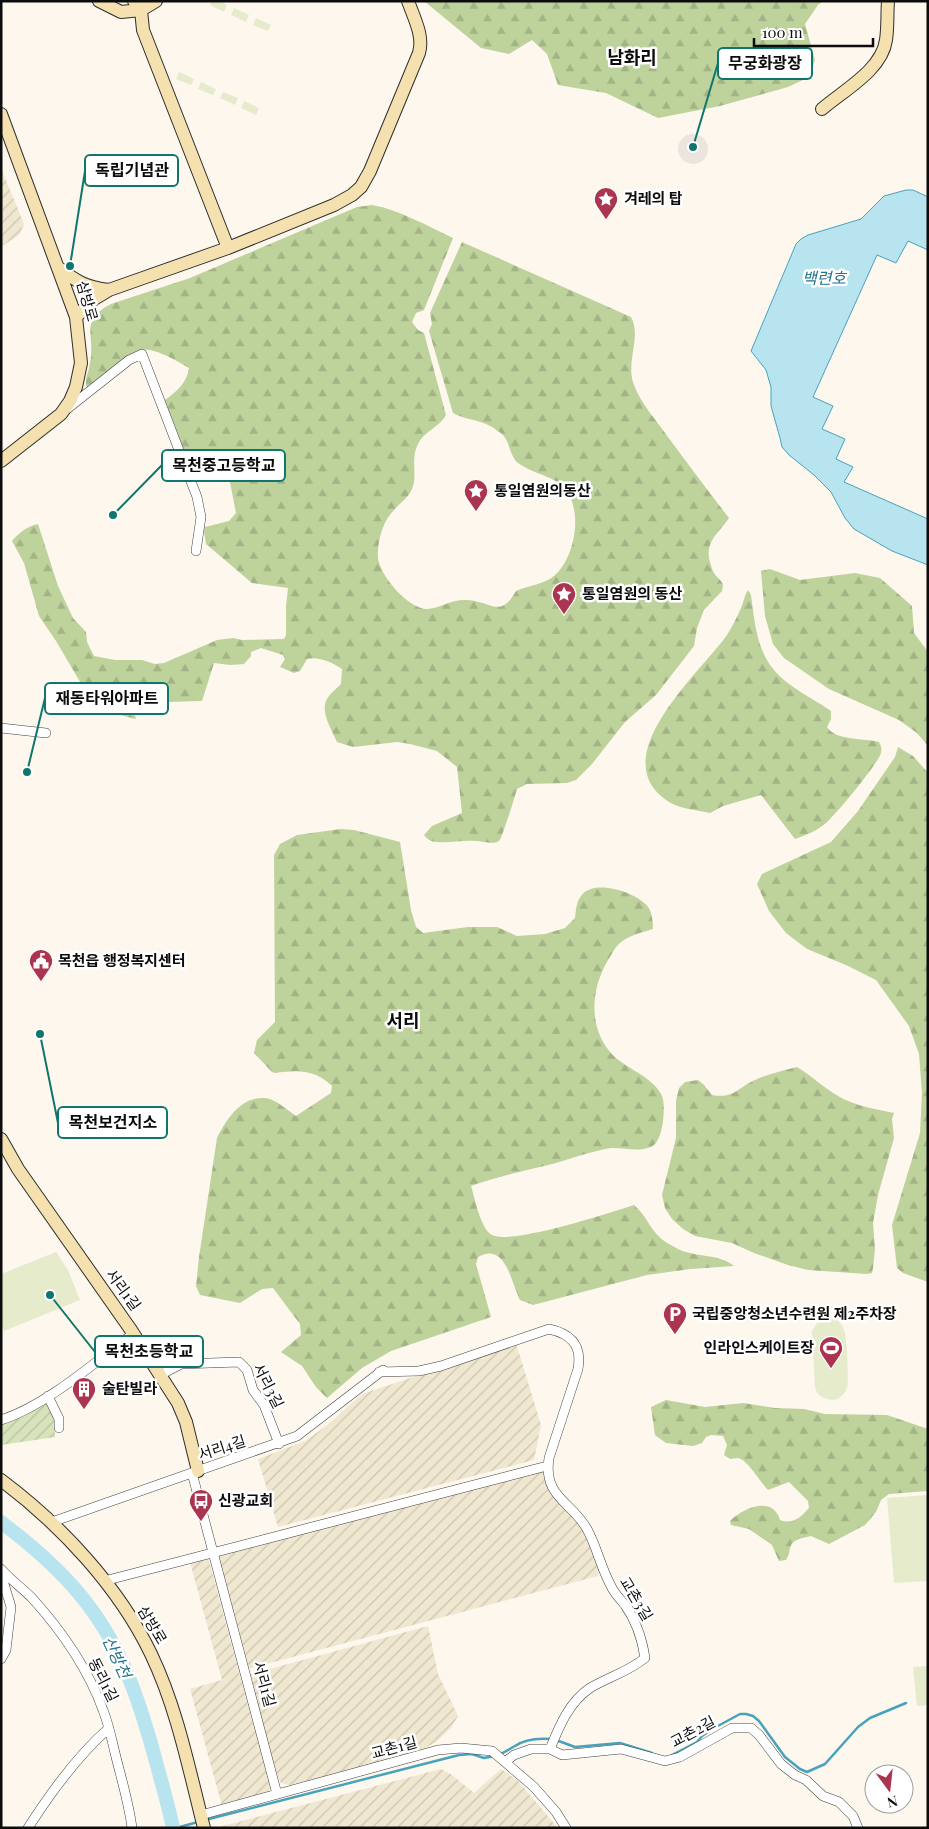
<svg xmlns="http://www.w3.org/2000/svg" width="929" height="1829" font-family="'Playfair Display','Noto Sans KR',serif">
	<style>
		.farmland { fill: url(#farmland-furrows) }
		.forest { fill: url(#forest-firs) }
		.garden { fill: url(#garden-furrows) }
		.pitch { fill: #e6ebcb }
		.plaza { fill: #ece5dd }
		.water { fill: #b7e4ee; stroke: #47a3bd }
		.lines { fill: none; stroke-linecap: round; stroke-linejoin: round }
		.stream { stroke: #47a3bd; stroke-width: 2.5 }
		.river { stroke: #b7e4ee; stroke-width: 14 }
		.street-casing { stroke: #3f3f3f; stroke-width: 10 }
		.secondary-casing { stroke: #2e2e2e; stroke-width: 14 }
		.street { stroke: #fff; stroke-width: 9 }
		.secondary { stroke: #f5e1af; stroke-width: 12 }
		.labels { text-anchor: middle; stroke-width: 5; stroke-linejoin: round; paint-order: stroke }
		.poi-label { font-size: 15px; font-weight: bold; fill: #0c0c0c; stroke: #fff; text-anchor: start }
		.street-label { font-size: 15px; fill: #0c0c0c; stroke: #fff }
		.water-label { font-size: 16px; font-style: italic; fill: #24748e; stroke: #fff }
		.quarter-label { font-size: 18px; font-weight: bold; fill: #0c0c0c; stroke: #fff }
		.leader { fill: none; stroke: #0f766e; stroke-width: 2 }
		.callout-dot { fill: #0f766e; stroke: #fff; stroke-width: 2 }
		.callout { fill: #fff; stroke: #0f766e; stroke-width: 2 }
		.callout-label { font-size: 16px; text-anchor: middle; font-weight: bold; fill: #0c0c0c }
	</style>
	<defs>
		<pattern id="farmland-furrows" width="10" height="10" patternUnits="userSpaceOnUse" patternTransform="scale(1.25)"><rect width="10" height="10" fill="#f0e7d0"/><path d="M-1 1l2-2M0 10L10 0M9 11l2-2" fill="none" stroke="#cdc5b1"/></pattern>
		<pattern id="forest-firs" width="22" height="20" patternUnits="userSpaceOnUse" patternTransform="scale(1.25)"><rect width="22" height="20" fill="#bed29c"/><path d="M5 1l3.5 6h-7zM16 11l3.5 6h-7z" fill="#a2b385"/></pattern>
		<pattern id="garden-furrows" width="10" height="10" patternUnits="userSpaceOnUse" patternTransform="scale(1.25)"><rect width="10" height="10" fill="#d7e3bb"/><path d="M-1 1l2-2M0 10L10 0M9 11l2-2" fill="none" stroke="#b7c2a0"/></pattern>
	</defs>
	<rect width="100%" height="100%" fill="#fdf7ed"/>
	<path class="farmland" d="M1,168L24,224L20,234L1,247Z
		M516,1343L541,1425L534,1460L278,1527L258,1459L305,1441L326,1426L362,1394Z
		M540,1471L545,1473L583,1530L600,1570L598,1576L247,1669L216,1555Z
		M208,1557L271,1791L222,1806L190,1689L222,1680L190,1562Z
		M428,1626L438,1674L458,1716L451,1728L436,1742L414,1754L290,1785L281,1783L278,1777L248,1675Z
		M441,1769L452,1775L474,1793L501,1769L518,1781L558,1828H215Z"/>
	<path class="forest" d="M424,1H823L818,5L805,24L815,60L809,77L788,87L720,106L658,118L606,93L558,85L547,54L532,40L509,54L481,48Z
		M372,205C400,210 427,226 453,238L424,310L416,313L412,322L418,330L424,333L446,415C440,427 424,431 418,444C410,459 418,475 412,489C409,497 401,502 395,509C383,520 377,541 378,558C380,576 409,610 428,609C440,608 450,600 465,600C490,600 500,620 516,591C529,585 543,585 554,576C577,557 585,502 559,483C547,475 530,472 518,463C510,456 510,444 504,436C501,433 495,429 492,427C479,419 465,420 453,413L429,331L432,324L430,313L462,242L631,317C642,337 625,363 634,385C641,404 657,421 668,437C688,464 708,491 729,518C719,533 704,542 710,562C711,565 712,570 714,573C717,578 721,579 723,585L722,591L704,610L697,628L694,646L656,695L625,722L592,764L576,780L567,783L527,784L517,789C515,796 502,839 499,841C494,845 482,841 476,841C463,840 450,843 437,842C431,842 427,839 424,835L432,826L462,813L457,767L437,751L410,744L397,742L353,747L337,742C331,729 318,708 329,696C332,692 337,688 341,684L342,669C332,662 318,656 307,659L300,671L294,673L280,667L285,659L283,655L261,648L251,652V656L244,664L230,665L214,663L202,701L131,703L136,719L96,709L56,641L39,616L24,563L12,541C19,533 27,526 38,524L58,586L73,618L86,632L87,642L94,656L115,660H142L155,664L164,663L217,640L233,638L242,640L284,639L286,635V606L288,588L252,583L206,544L204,531L205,527L229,521L236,513L227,467L193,473L165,400C177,391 187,383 189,368C176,361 155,347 140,350C127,353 101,379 89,388L86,386C85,378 89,371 90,363C96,335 78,321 111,304L190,278L357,207Z
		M770,569L800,580L855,573L880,578L912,606L914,633L928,652V746L917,733L899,720L829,689L784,658L773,644L765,616L761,571Z
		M748,590L751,595C756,633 758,663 792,686C804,695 818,702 831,711V719L827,727C836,741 864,738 879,742C881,746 882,748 881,753C877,765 837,813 826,823C817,831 806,835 795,839L761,795L723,806L710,813C697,810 680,809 669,802C601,759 700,673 727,635C732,627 737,617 741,608C744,602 744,596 748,590Z
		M898,747L913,756L928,773V1282L903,1273L897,1268L892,1225L920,1133L922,1093L919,1054L909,1026L876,980L846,965L807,949L786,933L769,911L757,884L762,874L831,842L858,811L895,757Z
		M341,829L354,830L400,842L411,910L416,927L423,933L468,927H497L517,936L545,934L565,928L575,918C576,911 576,902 581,896C593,878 637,892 648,907C652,912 653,922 653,929C640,933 625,936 616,947C613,951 611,956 608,960C591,989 588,1025 610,1052C624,1069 652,1075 662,1096C666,1106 663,1136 655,1144C645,1154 623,1147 611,1148C592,1151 573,1158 556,1163C528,1170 498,1176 471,1186C475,1198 480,1228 492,1235C512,1245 609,1213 634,1205C650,1219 650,1234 671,1245C676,1248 681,1251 686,1252C702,1257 721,1255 734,1266L690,1269L647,1275L533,1305L520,1300C511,1283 506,1241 478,1257L476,1264L491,1317L391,1351L362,1368L327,1398L316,1387L302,1366L281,1352L301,1335L300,1324L273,1288L262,1289L240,1303L200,1295L196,1286L199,1257L217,1138C226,1120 241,1096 265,1098C276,1099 287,1110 296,1116L331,1093L332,1086C314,1069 298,1070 275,1073L272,1072L254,1053L257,1040L275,1022L274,855L280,844L297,835Z
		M797,1067C812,1076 824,1088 838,1096C855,1106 875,1109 894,1113L892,1119L894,1138L878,1195L873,1223L875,1249L873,1268L872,1273L867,1274L808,1270L788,1265L754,1253L732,1243L695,1236L683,1229L672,1219L665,1208L662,1195L676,1138V1101L679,1088L685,1082L698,1080L704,1085L712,1095C734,1099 737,1088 755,1080C768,1074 782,1071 797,1067Z
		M666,1400L705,1407L743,1403L775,1408L804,1409L825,1414L887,1415L928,1429V1491L889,1494L881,1500L876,1512L865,1525L829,1544L811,1536C803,1538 792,1539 790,1548C789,1554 789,1555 786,1560L779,1561L772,1545L749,1529L731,1525L730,1521C743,1508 773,1495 780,1520C793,1525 801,1517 809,1508L808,1501L789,1482L768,1490C760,1482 748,1460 738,1458C735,1458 732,1459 730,1459L724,1455L727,1445L723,1436L711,1435L706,1437L702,1443L693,1446L666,1443L655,1435L651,1407Z"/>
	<path class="garden" d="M47,1402L54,1421L55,1437L1,1445V1425L22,1417Z"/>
	<path class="pitch" d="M212,1H219L227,5L224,12L210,5Z
		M234,8L249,15L246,22L231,15Z
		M256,18L271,25L268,31L253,25Z
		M179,72L194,79L191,85L176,79Z
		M201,82L216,89L213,95L198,89Z
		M223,92L238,98L235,105L220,98Z
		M244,101L259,108L256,115L241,108Z
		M56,1252L68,1270L80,1300L4,1331L1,1323V1274Z
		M826,1317C834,1317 842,1322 844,1330C847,1336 849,1383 847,1388C844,1395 840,1399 833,1400C824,1399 817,1396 815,1387L812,1331L819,1320Z
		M928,1495V1581L894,1583L887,1498Z
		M928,1666V1705L917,1706L913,1667Z"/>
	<path class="plaza" d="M678 149a15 15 0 1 1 30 0a15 15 0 1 1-30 0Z"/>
	<path class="water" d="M906,190H913L928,197V250L908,241L896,263L877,255L813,397L833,406L822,429L845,439L836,459L853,467L844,482L928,519V565L892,551L854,529L845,518L831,492L814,475L789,455L782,447L780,438L771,406V387L766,370L751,351L796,244L801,239L808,235L861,219L884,196Z"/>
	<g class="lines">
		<path class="stream" d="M556,1740L575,1747L620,1743L652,1753
			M500,1754C506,1752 509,1749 515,1746C525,1739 539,1738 551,1739
			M672,1755L697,1742L702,1736L716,1727L740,1714H746L753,1716L759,1721L785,1757L800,1769L807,1772L825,1764L858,1727L870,1718L906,1703
			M205,1820L459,1755L472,1754L484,1758L495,1756
			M176,1828L198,1822"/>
		<path class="river" d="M1,1522C34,1547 67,1575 91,1609C126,1656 143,1713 158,1769C163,1788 169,1808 173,1828"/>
		<g class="street-casing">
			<path id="street" d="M67,409L129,360L142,354L197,497L201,517L196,551
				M1,728L46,733
				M379,1372L419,1371L441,1366L549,1329C572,1334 582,1346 578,1369L549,1458C543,1497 571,1501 587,1529C597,1547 601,1568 611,1586C614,1593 620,1599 625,1605C637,1622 642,1638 645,1658C628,1672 608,1677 590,1688C569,1702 559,1727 550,1749
				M160,1375L181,1364L239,1362L247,1370L253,1390L264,1405L279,1444
				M48,1396L59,1419V1428
				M1,1420C47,1405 95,1362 134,1333
				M192,1473L277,1794
				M52,1522L297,1436L383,1370
				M1,1569C11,1580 22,1588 32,1598C61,1630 88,1669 103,1710C109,1725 112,1741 116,1757C122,1781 129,1804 132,1828
				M1,1574L11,1607L6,1650L1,1659
				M104,1581L547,1466
				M505,1762L514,1755L531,1749H550L562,1755L621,1749L665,1761L680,1757L732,1728H751L759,1735L781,1764L795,1775L806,1780L823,1796L839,1802L853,1816L858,1828
				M201,1815L438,1750L461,1748L492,1751L534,1787L556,1812L566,1828
				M28,1828C51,1792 77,1756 109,1728"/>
		</g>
		<g class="secondary-casing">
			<path id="secondary" d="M134,1L141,10L156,1
				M822,109C844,90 882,70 886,40C888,27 887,14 888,1
				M1,114L76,317L81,363L76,387L70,401L61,414L1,461
				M228,248L334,205L352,195L361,187L370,171L419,53C424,36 414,18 408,1
				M59,268C77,282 86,287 109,290L228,248L143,30L141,10L121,12L99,1
				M76,317L94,299L109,290
				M1,1139L18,1169L131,1330L178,1403L186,1422L198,1471
				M1,1480C60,1524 119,1587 151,1654C177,1708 189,1769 204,1828"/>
		</g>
		<use href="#street" class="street"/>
		<use href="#secondary" class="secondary"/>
	</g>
	<defs>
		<g id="sight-pin" transform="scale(1.25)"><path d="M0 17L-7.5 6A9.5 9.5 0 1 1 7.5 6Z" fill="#ab3550" stroke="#fff"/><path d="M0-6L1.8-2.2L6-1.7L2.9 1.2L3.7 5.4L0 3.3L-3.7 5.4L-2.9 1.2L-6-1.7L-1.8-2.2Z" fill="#fff"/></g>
		<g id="civic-pin" transform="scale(1.25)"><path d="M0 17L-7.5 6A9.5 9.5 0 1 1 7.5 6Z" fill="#ab3550" stroke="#fff"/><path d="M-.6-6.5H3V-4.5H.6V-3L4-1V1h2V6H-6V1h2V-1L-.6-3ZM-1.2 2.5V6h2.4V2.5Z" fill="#fff"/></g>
		<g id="parking-pin" transform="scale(1.25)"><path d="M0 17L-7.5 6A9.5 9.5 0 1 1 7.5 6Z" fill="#ab3550" stroke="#fff"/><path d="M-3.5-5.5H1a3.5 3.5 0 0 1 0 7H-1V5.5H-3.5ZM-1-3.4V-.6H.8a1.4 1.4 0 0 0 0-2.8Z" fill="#fff"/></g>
		<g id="stadium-pin" transform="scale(1.25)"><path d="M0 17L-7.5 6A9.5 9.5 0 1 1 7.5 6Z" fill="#ab3550" stroke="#fff"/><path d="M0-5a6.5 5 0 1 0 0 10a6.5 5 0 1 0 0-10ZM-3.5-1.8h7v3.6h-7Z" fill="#fff"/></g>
		<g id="building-pin" transform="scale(1.25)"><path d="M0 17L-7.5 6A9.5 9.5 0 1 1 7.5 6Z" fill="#ab3550" stroke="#fff"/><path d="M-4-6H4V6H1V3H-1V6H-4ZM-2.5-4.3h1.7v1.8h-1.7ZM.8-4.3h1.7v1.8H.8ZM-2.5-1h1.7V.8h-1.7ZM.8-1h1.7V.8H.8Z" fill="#fff"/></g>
		<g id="bus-pin" transform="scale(1.25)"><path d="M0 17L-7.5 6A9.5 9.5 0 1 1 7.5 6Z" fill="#ab3550" stroke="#fff"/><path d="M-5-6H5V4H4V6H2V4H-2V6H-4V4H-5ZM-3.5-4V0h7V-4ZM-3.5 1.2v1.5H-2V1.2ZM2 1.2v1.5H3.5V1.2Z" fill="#fff"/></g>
	</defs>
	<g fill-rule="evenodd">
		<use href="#sight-pin" x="606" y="199"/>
		<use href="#sight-pin" x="476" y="491"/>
		<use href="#sight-pin" x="564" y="594"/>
		<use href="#civic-pin" x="41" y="961"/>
		<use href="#parking-pin" x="675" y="1314"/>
		<use href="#stadium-pin" x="831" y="1348"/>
		<use href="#building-pin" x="84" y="1389"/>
		<use href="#bus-pin" x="201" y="1501"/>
	</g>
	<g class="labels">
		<g class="poi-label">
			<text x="624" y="204">겨레의 탑</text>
			<text x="494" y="496">통일염원의동산</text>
			<text x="582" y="599">통일염원의 동산</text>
			<text x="58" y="966">목천읍 행정복지센터</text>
			<text x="692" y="1319">국립중앙청소년수련원 제2주차장</text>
			<text x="814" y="1353" text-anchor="end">인라인스케이트장</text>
			<text x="102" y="1394">술탄빌라</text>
			<text x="218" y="1506">신광교회</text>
		</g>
		<g class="street-label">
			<text transform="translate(87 301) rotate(74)" y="5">삼방로</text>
			<text transform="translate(123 1290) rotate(54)" y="5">서리1길</text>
			<text transform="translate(268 1386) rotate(63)" y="5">서리3길</text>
			<text transform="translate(222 1448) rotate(-18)" y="5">서리4길</text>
			<text transform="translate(636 1599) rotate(59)" y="5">교촌3길</text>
			<text transform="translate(152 1625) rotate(59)" y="5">삼방로</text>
			<text transform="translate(103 1680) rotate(63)" y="5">동리1길</text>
			<text transform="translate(264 1684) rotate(75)" y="5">서리1길</text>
			<text transform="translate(693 1732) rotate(-28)" y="5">교촌2길</text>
			<text transform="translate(394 1748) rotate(-15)" y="5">교촌1길</text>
		</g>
		<g class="water-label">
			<text x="824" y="284">백련호</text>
			<text transform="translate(117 1657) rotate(65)" y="6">산방천</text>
		</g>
		<g class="quarter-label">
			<text x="632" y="64">남화리</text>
			<text x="403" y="1027">서리</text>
		</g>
	</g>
	<path class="leader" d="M693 147L718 63M70 266L85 171M113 515L162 465M27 772L45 698M40 1034L58 1123M50 1295L95 1352"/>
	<g class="callout-dot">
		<circle cx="693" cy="147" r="5"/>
		<circle cx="70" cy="266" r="5"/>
		<circle cx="113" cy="515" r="5"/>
		<circle cx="27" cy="772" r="5"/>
		<circle cx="40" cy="1034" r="5"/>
		<circle cx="50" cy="1295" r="5"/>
	</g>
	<g class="callout">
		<rect x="718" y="48" width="94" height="31" rx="5"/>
		<rect x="85" y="155" width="93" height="31" rx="5"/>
		<rect x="162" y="450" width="123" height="31" rx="5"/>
		<rect x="45" y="683" width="123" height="31" rx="5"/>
		<rect x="58" y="1107" width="109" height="31" rx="5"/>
		<rect x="95" y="1336" width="108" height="31" rx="5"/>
	</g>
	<g class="callout-label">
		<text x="765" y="69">무궁화광장</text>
		<text x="132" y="176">독립기념관</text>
		<text x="224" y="471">목천중고등학교</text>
		<text x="107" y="704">재동타워아파트</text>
		<text x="113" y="1128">목천보건지소</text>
		<text x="149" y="1357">목천초등학교</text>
	</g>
	<rect width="929" height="1829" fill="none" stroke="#0c0c0c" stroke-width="5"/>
	<g transform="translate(889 1789) rotate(165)"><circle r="24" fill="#ffffff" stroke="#9e9e9e"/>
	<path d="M0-4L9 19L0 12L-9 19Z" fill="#ab3550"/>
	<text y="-8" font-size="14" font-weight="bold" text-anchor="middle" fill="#0c0c0c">N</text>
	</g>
	<path d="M754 38v8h119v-8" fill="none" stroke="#0c0c0c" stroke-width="2.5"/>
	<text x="762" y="38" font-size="15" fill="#0c0c0c" stroke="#ffffff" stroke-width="4" paint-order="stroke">100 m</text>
</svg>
